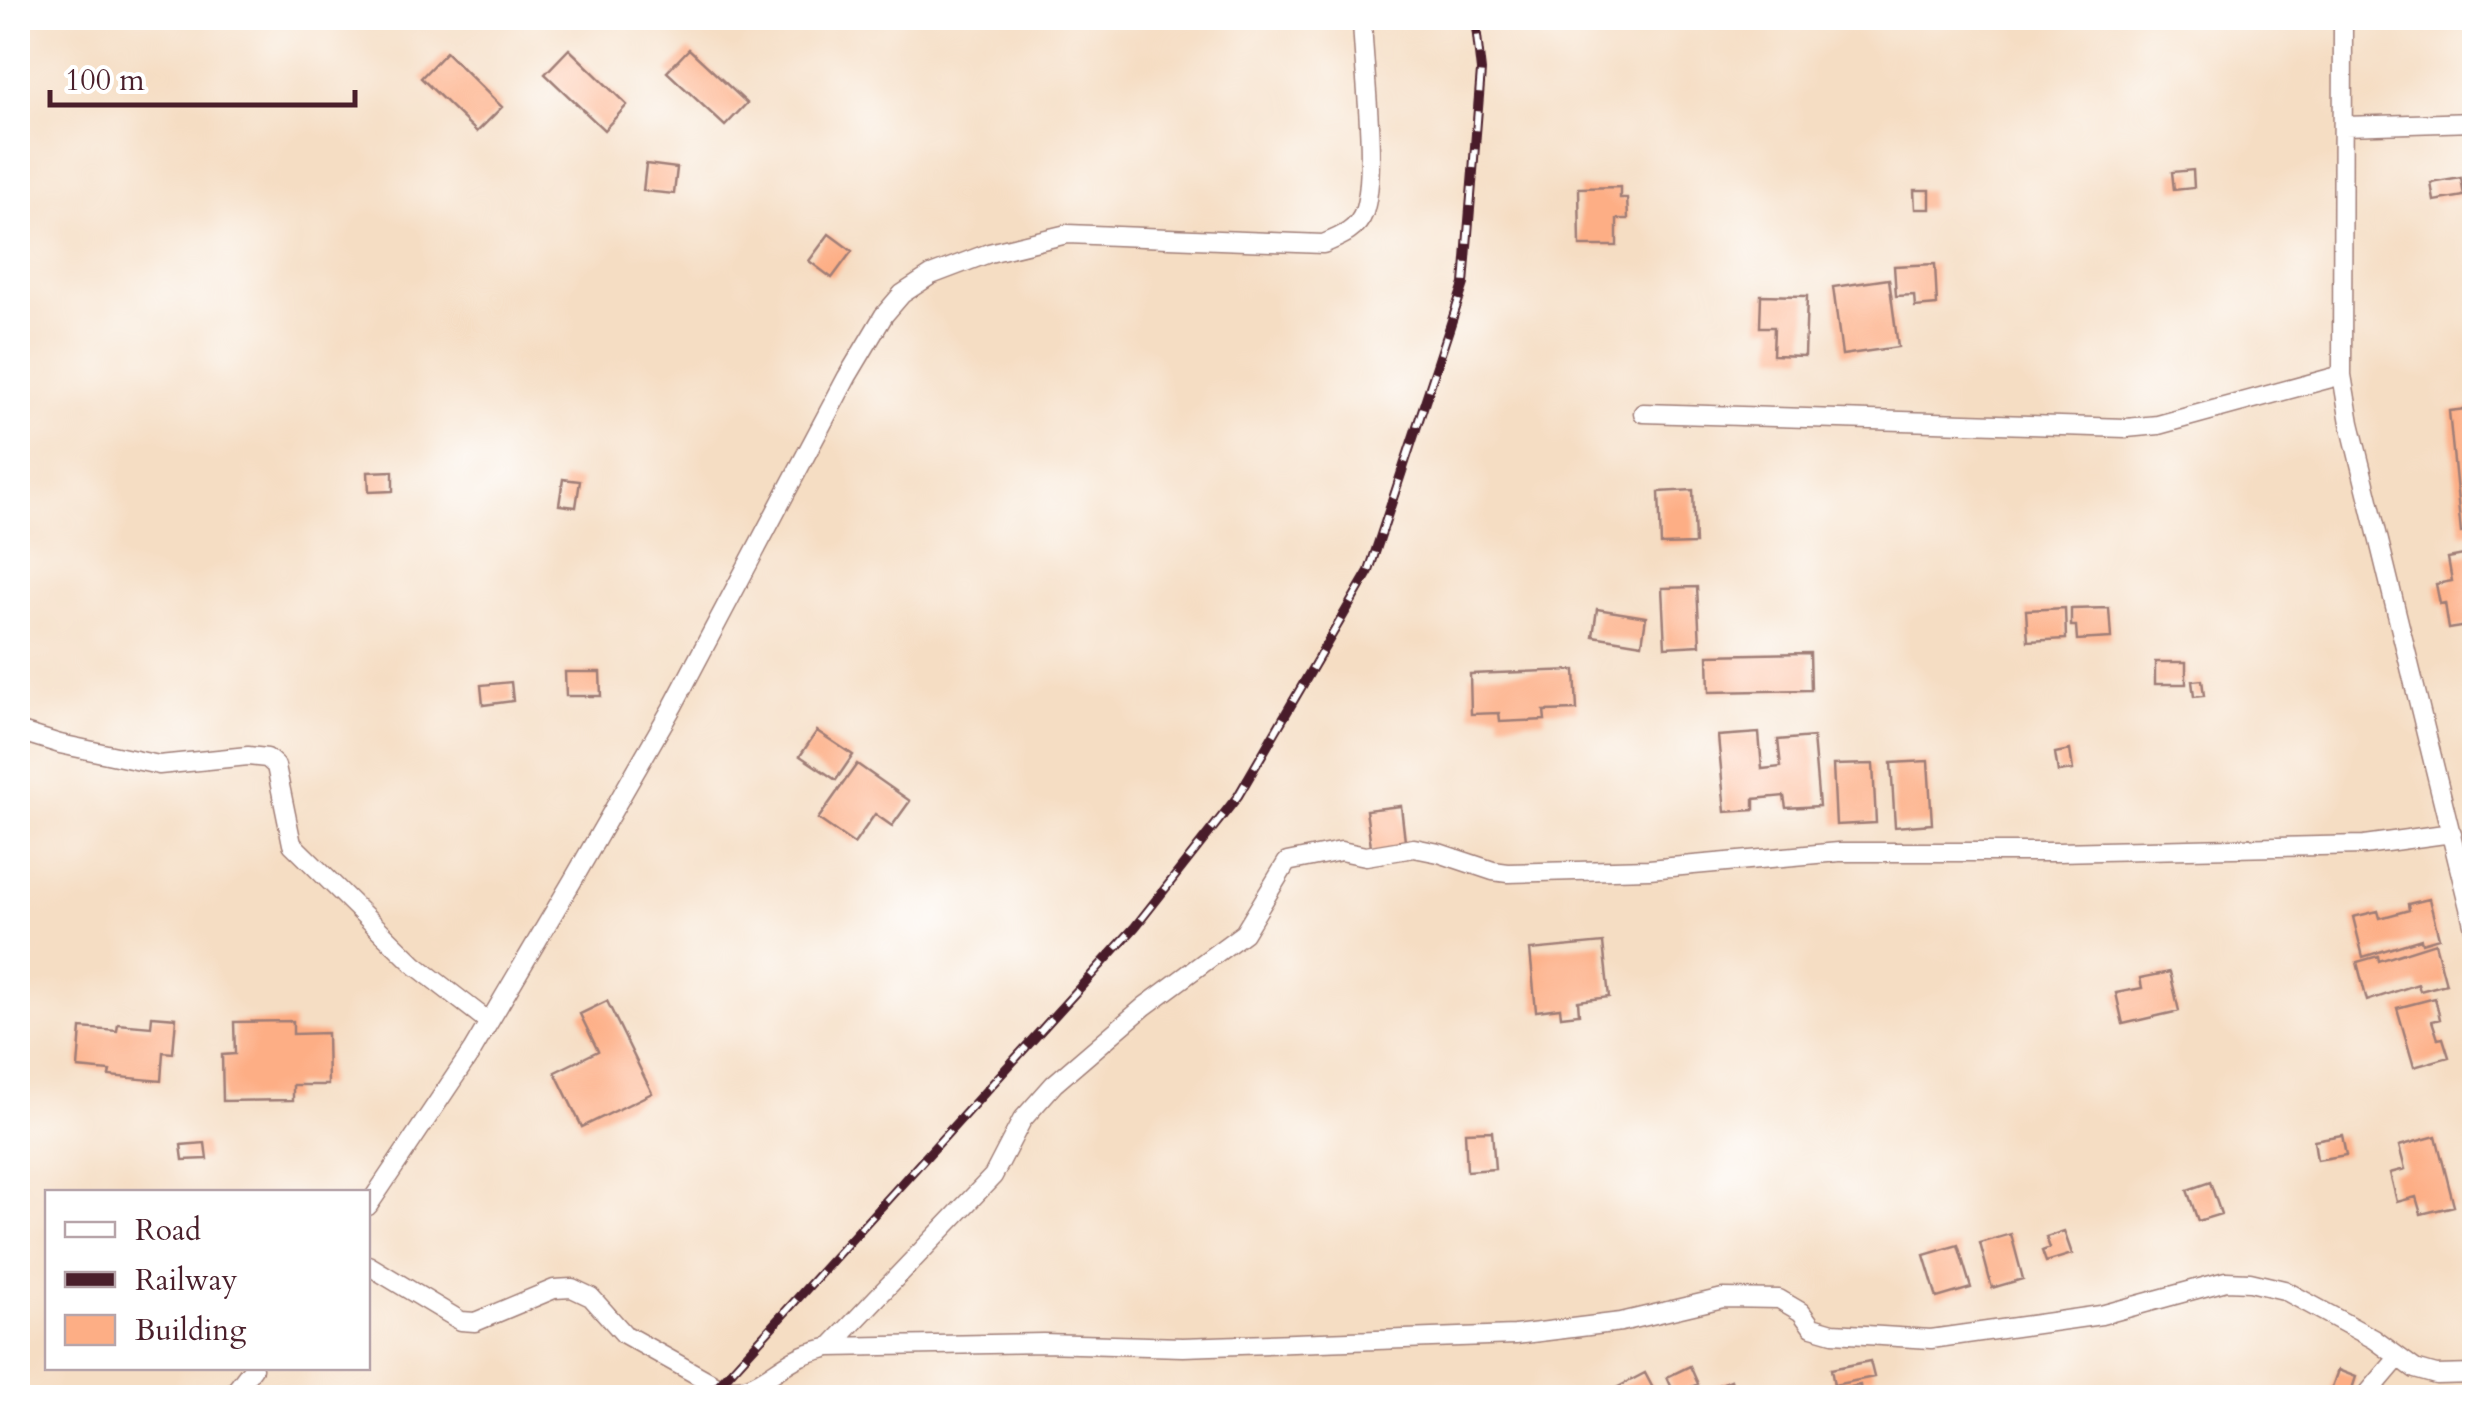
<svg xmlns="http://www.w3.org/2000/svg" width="2492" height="1415" font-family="Cardo,serif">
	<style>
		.building { fill: #fdae85 }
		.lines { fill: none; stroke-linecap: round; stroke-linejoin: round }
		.street-casing { stroke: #a07e77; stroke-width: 21 }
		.street { stroke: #fff; stroke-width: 18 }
		.rail-casing { stroke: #4a1f2b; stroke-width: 10 }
		.rail { stroke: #fff; stroke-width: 6; stroke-dasharray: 19; stroke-linecap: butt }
	</style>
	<rect width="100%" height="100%" fill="#fff"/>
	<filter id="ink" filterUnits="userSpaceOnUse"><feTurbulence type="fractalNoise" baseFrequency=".01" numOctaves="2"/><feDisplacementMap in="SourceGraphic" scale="20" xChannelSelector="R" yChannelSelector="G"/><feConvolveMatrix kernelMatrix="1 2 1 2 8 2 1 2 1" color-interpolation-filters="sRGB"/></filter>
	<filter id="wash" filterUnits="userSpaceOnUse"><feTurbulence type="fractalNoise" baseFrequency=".0048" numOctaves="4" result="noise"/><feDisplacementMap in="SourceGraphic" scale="40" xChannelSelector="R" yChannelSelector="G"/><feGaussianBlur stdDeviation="2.25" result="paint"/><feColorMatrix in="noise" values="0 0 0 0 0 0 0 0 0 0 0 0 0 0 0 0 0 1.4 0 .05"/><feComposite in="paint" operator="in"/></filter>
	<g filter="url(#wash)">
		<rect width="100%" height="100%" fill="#f5ddc3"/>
		<g id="blocks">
			<path class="building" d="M569,49L627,105L604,130L545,74Z
				M689,49L747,103L725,126L667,72Z
				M446,52L502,107L477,132L421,78Z
				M18,99L28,109L18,120Z
				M646,164L677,168L674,194L643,191Z
				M2193,170L2194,188L2174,190L2172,172Z
				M2461,178L2464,196L2434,201L2431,183Z
				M1620,187V198H1627L1628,219H1617V246H1580L1579,188Z
				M1914,190H1930V209H1915Z
				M829,234L852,251L832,278L809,261Z
				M1935,264L1937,305L1915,307L1914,295L1896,296L1894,266Z
				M1889,279L1898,347L1842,355L1833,287Z
				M1761,295L1807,296L1805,356L1773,355L1774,327H1760Z
				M2474,408V532L2461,533L2449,411Z
				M393,471V491L369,492L368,472Z
				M563,479L580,481L576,507L559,505Z
				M1693,490L1695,544L1661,545L1659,492Z
				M2474,553V625L2449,629L2445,603L2440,604L2436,584L2452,581L2448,558Z
				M1697,587L1700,645L1665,647L1662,588Z
				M2065,608L2066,639L2028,641L2026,610Z
				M2109,608L2111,638L2077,640L2076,626H2071V609Z
				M1597,609L1646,617L1642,644L1593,636Z
				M1810,653L1811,690L1709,692L1708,655Z
				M2155,662H2186V684H2155Z
				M1575,670L1577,710L1544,711L1545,720L1500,722L1499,713L1471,714L1470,674Z
				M565,672H600L601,696H566Z
				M2202,680L2204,696L2194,697L2192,681Z
				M511,682L513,701L483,705L481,685Z
				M817,731L853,755L836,780L800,756Z
				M1759,733L1762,769L1781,767L1778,740L1813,737L1819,806L1786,808L1784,796L1754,799V810L1725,812L1718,736Z
				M2070,750L2073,770L2058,772L2055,753Z
				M1928,761L1932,824L1895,827L1891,763Z
				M857,764L910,801L892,826L875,814L854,844L818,819Z
				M1873,764L1876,823L1836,825L1833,765Z
				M1401,806L1406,850L1372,854L1366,810Z
				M2429,899L2439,938L2422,943L2421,939L2363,957L2353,917L2378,911L2380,918L2409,910L2408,904Z
				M1603,943L1609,997L1578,1001L1579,1014L1561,1016L1560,1008L1536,1011L1530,950Z
				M2435,943L2446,984L2420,991L2418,984L2367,1001L2357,962L2378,956L2379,961Z
				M2170,972L2179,1011L2123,1024L2116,993L2142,988L2140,978Z
				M2435,998L2440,1019L2432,1021L2438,1039L2443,1038L2449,1057L2414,1067L2397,1008Z
				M607,1001L652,1093L582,1127L555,1072L598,1051L580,1014Z
				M152,1016L176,1018L173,1053L163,1052L161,1081L109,1076L110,1071L78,1068L81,1028L117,1031L118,1024L151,1027Z
				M293,1021V1034L327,1033L328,1085H293V1100L223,1101L222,1055L235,1054L234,1022Z
				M1492,1131L1495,1169L1467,1171L1465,1132Z
				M2342,1135L2346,1155L2317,1160L2314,1140Z
				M2436,1136L2454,1206L2421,1214L2416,1197L2397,1202L2390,1173L2405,1169L2399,1146Z
				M205,1143L207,1159L183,1160L181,1145Z
				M2210,1182L2221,1214L2198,1221L2187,1190Z
				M2064,1231L2072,1254L2046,1262L2042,1251L2050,1248L2046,1237Z
				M2011,1234L2023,1279L1992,1288L1980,1243Z
				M1958,1245L1971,1288L1937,1298L1924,1255Z
				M1870,1361L1874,1377L1834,1385L1831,1369Z
				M1690,1366L1698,1384L1675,1395L1667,1377Z
				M2338,1370L2356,1377L2349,1398H2328Z
				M1645,1373L1658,1398H1597Z
				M1731,1380L1737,1398H1694L1693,1395Z
				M1860,1385L1862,1398H1838L1836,1390Z"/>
		</g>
	</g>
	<g filter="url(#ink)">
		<use href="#blocks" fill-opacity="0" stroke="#a07e77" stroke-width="2.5"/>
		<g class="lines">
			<g class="street-casing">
				<path id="street" d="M2343,18L2342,375L2350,423L2474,928
					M2345,126L2474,122
					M1643,413L2126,428L2158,425L2342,375
					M18,731L60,744L159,765L248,756L267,758L276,766L292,844L415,965L489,1022
					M368,1206L472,1051L573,880L673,706L847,377L884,315L902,294L931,275L989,253L1067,234L1323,244C1340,237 1357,231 1364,212C1378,168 1363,67 1362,18
					M368,1265L461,1321L475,1322L554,1289L572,1288L591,1297L624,1334L717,1386C752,1398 770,1371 799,1357C808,1352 820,1350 830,1347L1043,1343L1183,1347L1515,1335L1621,1322L1723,1298L1779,1299L1801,1312L1812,1327L1833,1333L1931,1339L2101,1315L2226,1281L2250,1282L2284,1290L2374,1339L2415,1369L2436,1375L2474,1374
					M830,1347L993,1176L1022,1120L1054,1084L1145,1006L1244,933L1287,862L1341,851L1366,856L1414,848L1439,853L1493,871L1508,873L1649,869L1839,852H2057L2364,845L2452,833
					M230,1398L253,1368
					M2364,1398L2398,1358"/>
			</g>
			<use href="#street" class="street"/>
			<g class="rail-casing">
				<path id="rail" d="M707,1398L1135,927L1238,796L1369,571L1464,284L1481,71L1475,18"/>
			</g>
			<use href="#rail" class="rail"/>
		</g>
	</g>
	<rect width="2492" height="1415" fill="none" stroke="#fff" stroke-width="60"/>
	<rect x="45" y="1190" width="325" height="180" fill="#ffffff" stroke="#b7a5aa" stroke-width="2.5"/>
	<rect x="65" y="1222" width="50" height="15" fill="#ffffff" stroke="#b7a5aa" stroke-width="2.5"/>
	<text x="135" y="1240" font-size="30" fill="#4a1f2b">Road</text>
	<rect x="65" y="1272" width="50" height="15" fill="#4a1f2b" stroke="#b7a5aa" stroke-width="2.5"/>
	<text x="135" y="1290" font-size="30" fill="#4a1f2b">Railway</text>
	<rect x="65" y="1315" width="50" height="30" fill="#fdae85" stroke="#b7a5aa" stroke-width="2.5"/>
	<text x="135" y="1340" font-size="30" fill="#4a1f2b">Building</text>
	<path d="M50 90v15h305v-15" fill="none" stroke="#4a1f2b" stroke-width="5"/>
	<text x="65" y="90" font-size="30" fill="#4a1f2b" stroke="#ffffff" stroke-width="8" paint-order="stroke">100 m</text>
</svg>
